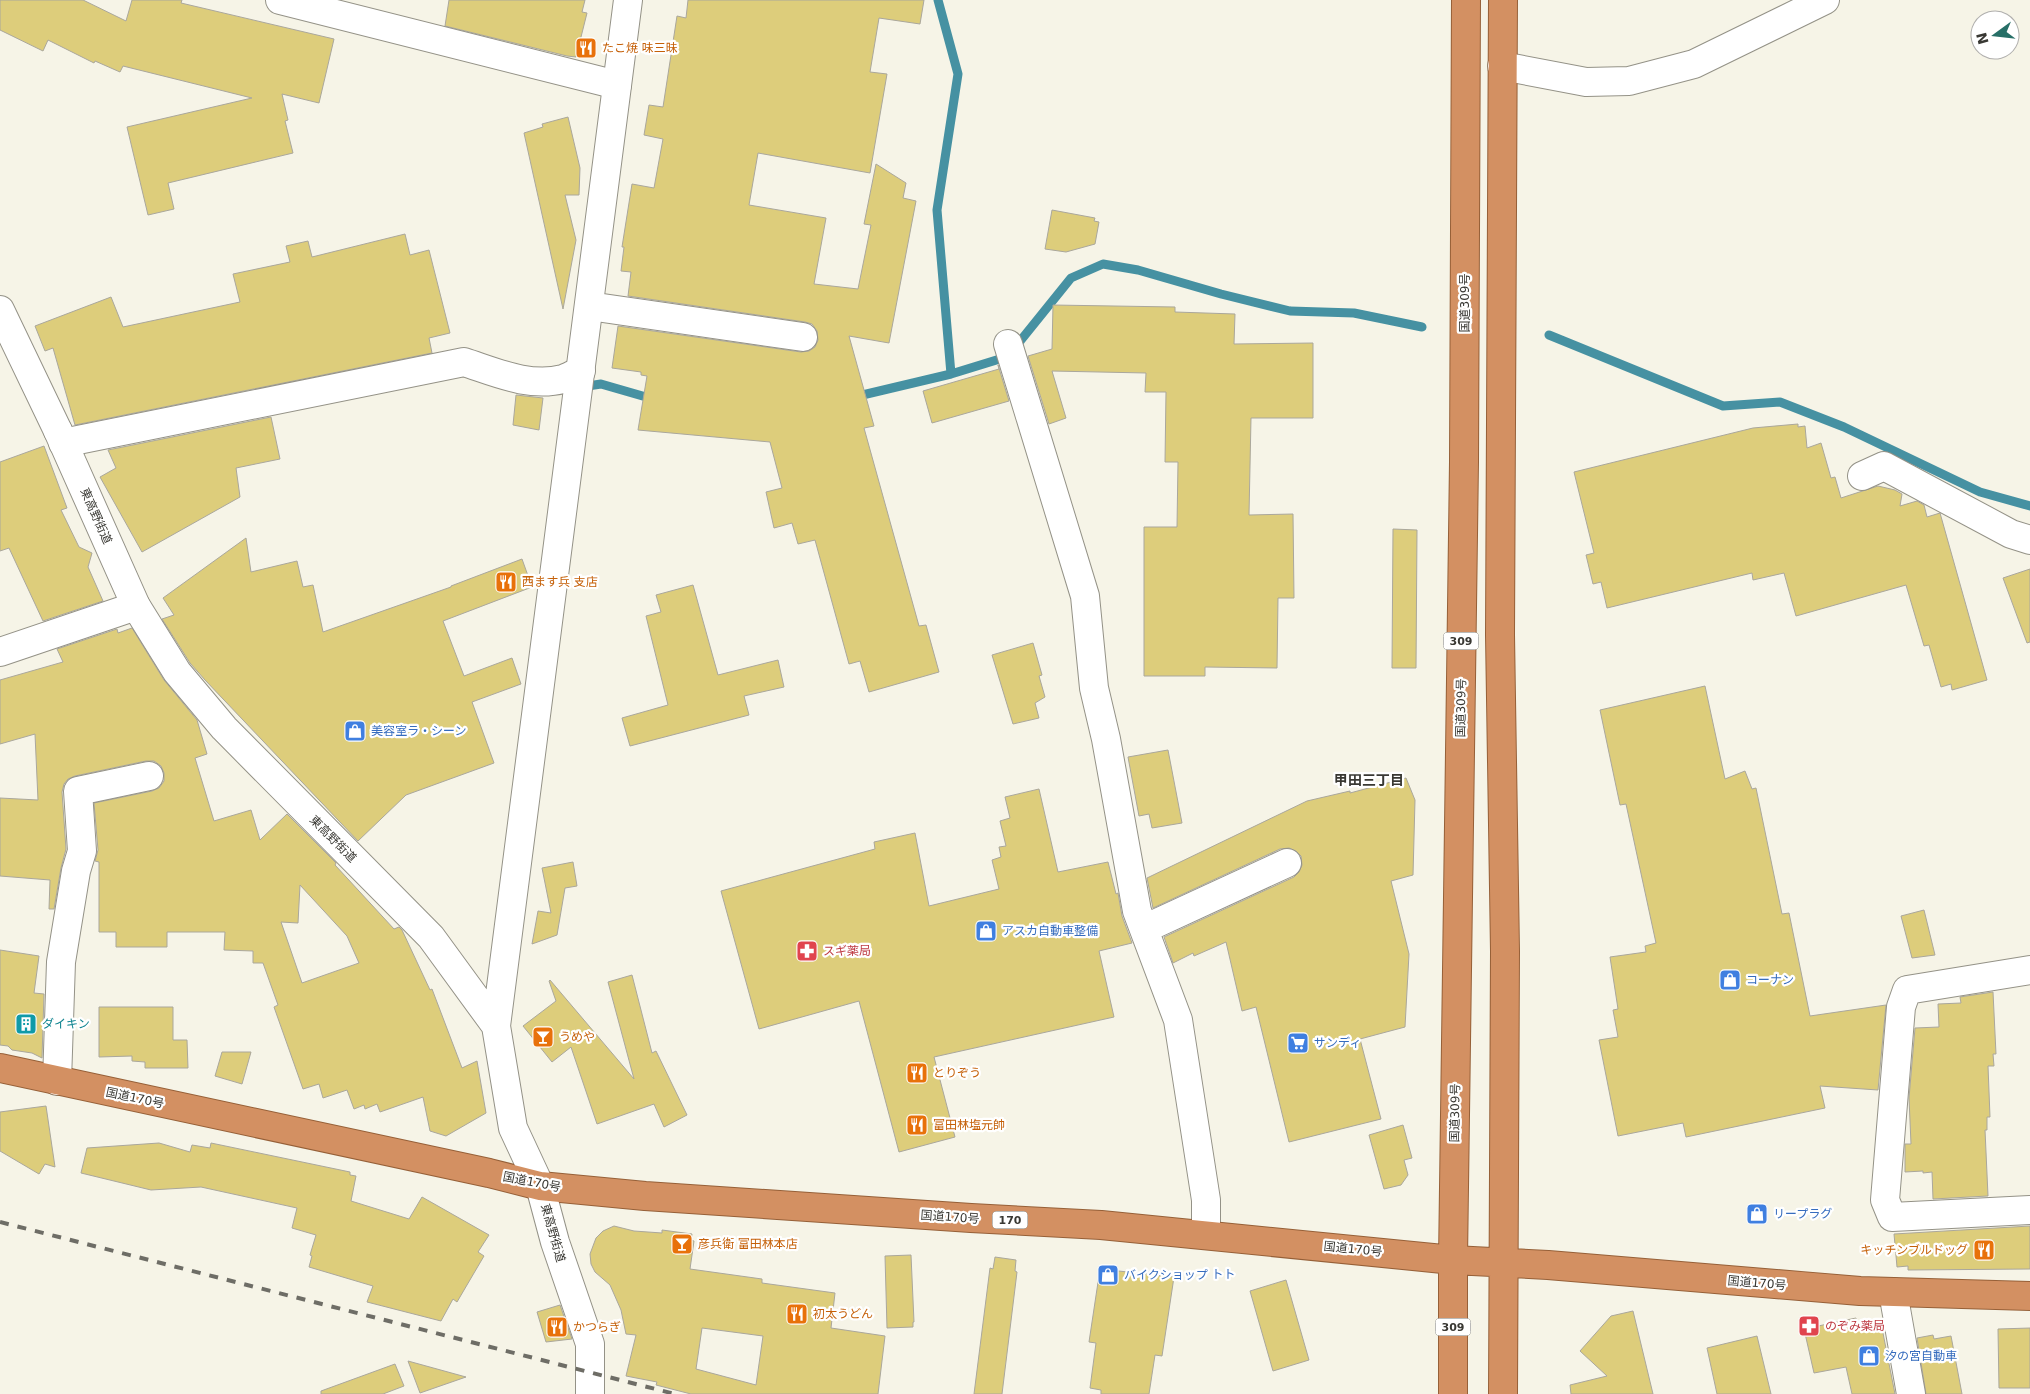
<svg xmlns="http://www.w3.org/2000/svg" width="2030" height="1394" font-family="'DejaVu Sans','Noto Sans JP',sans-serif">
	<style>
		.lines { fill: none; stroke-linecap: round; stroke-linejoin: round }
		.stream { stroke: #4691a2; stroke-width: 9 }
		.building { fill: #ddcd7b; stroke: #aaa79c; fill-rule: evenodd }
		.minor-casing { stroke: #949287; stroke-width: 30 }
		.tertiary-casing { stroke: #949287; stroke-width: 30 }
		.trunk-casing { stroke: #966038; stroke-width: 30 }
		.minor { stroke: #fff; stroke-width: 28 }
		.tertiary { stroke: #fff; stroke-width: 28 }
		.trunk { stroke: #d39062; stroke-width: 28 }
		.rail { stroke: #6e6d66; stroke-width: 4; stroke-dasharray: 9 9; stroke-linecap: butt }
		.labels { text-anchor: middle; stroke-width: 4.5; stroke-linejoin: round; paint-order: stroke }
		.shield { fill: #fff; stroke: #747470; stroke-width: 1 }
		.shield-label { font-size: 11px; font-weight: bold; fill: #393833 }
		.food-label { font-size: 12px; fill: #c56008; stroke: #fff; text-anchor: start }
		.street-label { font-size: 12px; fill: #393833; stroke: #fff }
		.shop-label { font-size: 12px; fill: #366cbe; stroke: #fff; text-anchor: start }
		.health-label { font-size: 12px; fill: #be3a42; stroke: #fff; text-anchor: start }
		.culture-label { font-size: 12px; fill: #0d838f; stroke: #fff; text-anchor: start }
		.neighbourhood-label { font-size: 14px; font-weight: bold; fill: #393833; stroke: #fff }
	</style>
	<rect width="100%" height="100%" fill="#f6f4e7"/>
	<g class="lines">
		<path class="stream" d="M938,0L958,74L937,210L951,374
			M1549,335L1723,406L1780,402L1844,427L1980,492L2030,506
			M581,387L601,384L653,399
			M854,397L951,374L1003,358L1021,340L1071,278L1103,264L1138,270L1221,294L1290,311L1354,313L1422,327"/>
	</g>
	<path class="building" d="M0,0H83L126,21L132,0H182L181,3L334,39L319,103L282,94L288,120L285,121L293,153L168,183L174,209L148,215L127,127L252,98L123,66L120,72L95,61L94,63L48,40L43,51L0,30Z
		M449,0H585L582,12L587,13L576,57L567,56L445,26Z
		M688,0H924L920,24L879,18L870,72L887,74L870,173L758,153L749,205L826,218L814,284L858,289L871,225L864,224L876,164L906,183L903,198L916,201L889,343L849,336L874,426L864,428L919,626L926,625L939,672L869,692L860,661L849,664L815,540L798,544L792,523L774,528L766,492L782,488L770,442L638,430L647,376L641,375V372L612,368L618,326L801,352L809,351L815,347L818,340L817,331L812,324L805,322L628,296L631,272L621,271L624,247H622L632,184L654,188L663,139L644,135L649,105L663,107L677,16L686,18Z
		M568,117L580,168L579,195H565L576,240L563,309L524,133L543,127L542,124Z
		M1052,210L1095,218L1094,221L1099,222L1095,244L1066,252L1045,249Z
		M405,234L410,255L429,250L450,333L429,338L432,353L75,425L53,348L45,351L35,326L111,297L123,327L240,302L233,274L290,262L286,246L308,241L312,257Z
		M1053,305L1175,307V312L1235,314L1234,344L1313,343V418H1251L1249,515L1293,514L1294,598H1278L1277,668L1205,667V676H1144V527H1177L1178,462H1165L1166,392H1145L1146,373L1052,371L1066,418L1049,424L1028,356L1052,349Z
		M998,365L1009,401L932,423L923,391L999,369Z
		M516,395L543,398L539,430L513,425Z
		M271,417L280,459L236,468L240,497L142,552L100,477L116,468L108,450Z
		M1798,424V427L1805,426L1807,448L1821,443L1831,478L1835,477L1841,498L1878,486L1895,490L1902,494L1900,506L1917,501L1924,505L1927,517L1940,513L1987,680L1952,690L1951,684L1941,687L1929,645L1924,646L1906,585L1796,616L1784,573L1753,580L1752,573L1607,608L1601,582L1593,584L1586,555L1594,553L1574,472L1753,428Z
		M44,446L67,508L61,510L79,547L92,553L88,567L103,601L43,621L9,548L0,551V462Z
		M1393,529L1417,530L1416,668H1392Z
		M246,538L251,572L297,561L303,587L313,585L323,632L451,587V586L522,559L532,587L443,621L464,676L512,658L521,684L472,702L494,763L406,795L358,841L205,680L190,663L162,619L174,615L163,598Z
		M2030,569V642L2027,643L2003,578Z
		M693,585L718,675L778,660L784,687L744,696L749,715L630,746L622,718L668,705L646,616L661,612L656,595Z
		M132,628L164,680L197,720L207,754L195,758L214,821L251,810L260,840L287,814L336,863L335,865L394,929L399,927L402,930L430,990L432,989L462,1068L477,1061L486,1113L446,1136L430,1131L423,1097L380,1112L377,1104L365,1109L364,1105L354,1109L347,1090L323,1098L319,1084L303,1089L274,1007L278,1005L263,963H253V951L224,950L225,932H167V947H116V932H99V862L95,861L98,850L94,803L152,791L159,788L164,781V773L161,766L154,761H146L75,776L68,779L64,784L62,792L66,849L61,868L54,909H49L50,880L0,876V798L38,800L35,734L0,744V680L63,662L57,649L117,629L118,633ZM300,885L347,936L359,963L302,983L281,922L298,923Z
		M1033,643L1042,675L1039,676L1045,697L1035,703L1039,718L1013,724L992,655Z
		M1705,686L1725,779L1745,771L1752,789L1756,788L1782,914L1789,913L1810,1016L1886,1005L1878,1090L1820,1086L1825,1108L1686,1137L1683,1123L1618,1136L1599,1040L1618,1037L1613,1010L1618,1009L1610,957L1646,952L1645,946L1656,943L1626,804L1620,805L1600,710Z
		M1168,750L1182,823L1152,828L1149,814L1139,816L1128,757Z
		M1406,778L1415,800L1413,875L1391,881L1409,954L1405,1027L1360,1039L1381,1119L1289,1142L1256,1007L1242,1011L1226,942L1194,956L1193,953L1173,963L1164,937L1294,877L1299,872L1302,865L1301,856L1296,851L1289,848L1280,849L1153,908L1147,878L1307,801L1350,791V793Z
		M1039,789L1058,872L1108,862L1116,894L1118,893L1122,916L1132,943L1099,951L1114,1017L934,1057L955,1137L899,1152L859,1001L759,1029L721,891L875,849L874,842L915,833L929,906L999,889L992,860L1001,857L999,847L1006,846L1000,821L1010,818L1005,797Z
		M573,862L577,886L565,888L557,935L532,944L538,911L551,913L542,868Z
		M1924,910L1935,955L1912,958L1901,916Z
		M0,950L39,956L34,993L44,994L42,1058L32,1053L12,1050L8,1046L0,1045Z
		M632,975L652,1053L656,1051L687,1115L664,1127L654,1104L597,1124L571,1047L552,1062L523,1026L556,1001L549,981L550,980L634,1079L608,982Z
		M1993,992L1996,1054H1993L1994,1066H1988L1990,1117H1987V1130H1985L1988,1196L1933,1199L1932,1172L1923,1173V1171L1905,1172V1144H1911L1909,1098L1915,1028L1939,1027L1938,1004L1961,1003L1960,997Z
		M99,1007H173V1040H187L188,1068H145V1062L132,1061V1056L99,1057Z
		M222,1052H251L242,1084L215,1076Z
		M46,1106L55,1167L45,1164L39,1174L0,1151V1112Z
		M1403,1125L1412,1158L1404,1160L1408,1175L1401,1185L1384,1189L1369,1135Z
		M159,1143L190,1152L192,1145L210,1148L211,1143L350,1172V1175L356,1176L351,1201L409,1219L422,1197L489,1235L478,1252L484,1256L457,1302L453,1299L441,1321L367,1302L373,1286L309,1267L312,1256L310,1255L316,1235L292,1228L297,1208L201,1187L151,1190L81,1173L87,1148Z
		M614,1226L634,1231L662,1233V1230L692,1234L691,1240L694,1241L690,1269L762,1279V1283L835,1293L831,1328L885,1336L878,1394H691L656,1385L657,1382L626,1376L636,1335L626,1334L621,1310L610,1285L595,1272L591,1264L590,1254L596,1238L603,1231ZM702,1328L763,1336L756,1385L696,1369Z
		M2030,1226V1269L1908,1270V1266L1897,1267L1894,1234Z
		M911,1255L914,1322H913V1327L887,1328L885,1256Z
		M995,1257L1016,1260L1015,1271L1017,1272L1002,1394H974L990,1268L993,1269Z
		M1100,1269L1174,1277L1162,1356L1155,1355L1149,1394H1101V1390L1090,1388L1096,1343L1089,1342Z
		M1286,1280L1309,1360L1273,1371L1250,1291Z
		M560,1305L572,1339L546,1342L537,1312Z
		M1633,1311L1653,1394H1571L1570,1385L1607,1376L1580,1351L1611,1316Z
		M1856,1318V1323H1881L1895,1394H1852L1846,1367L1814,1373L1804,1329Z
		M2030,1328V1388H1999L1998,1329Z
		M1933,1335L1934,1339L1951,1336L1962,1394H1926L1917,1338Z
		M1757,1336L1771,1394H1717L1707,1348Z
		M408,1361L466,1377L420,1393Z
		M395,1364L404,1386L383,1394H321V1391Z"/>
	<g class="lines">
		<g class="minor-casing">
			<path id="minor" d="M280,0L617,85
				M1502,66L1586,82L1629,81L1694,64L1825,0
				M589,306L803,337
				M0,310L58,431
				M1008,344L1085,596L1094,688L1106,739L1137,911L1178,1020L1206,1200V1234
				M63,443L464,362C495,372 530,388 563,379C569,377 575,373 581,371
				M1862,476L1884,466L2011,534L2030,540
				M0,652L136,606
				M1144,929L1287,863
				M2030,970L1907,990L1901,1007L1885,1200L1892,1217L2030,1210
				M57,1081L61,962L76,871L82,851L78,791L149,776
				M1893,1292L1911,1394"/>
		</g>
		<g class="tertiary-casing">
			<path id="tertiary" d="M58,431L136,606L177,672L224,728L431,937L496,1026L513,1128L540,1186L555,1242L590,1344V1394
				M496,1026L628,0"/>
		</g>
		<g class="trunk-casing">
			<path id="trunk" d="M0,1068L489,1173L540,1186L645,1196L971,1218L1101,1225L1453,1260L1548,1265L1860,1291L2030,1296
				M1453,1394V1260L1464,462L1466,0
				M1503,1394L1505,951L1500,635L1503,0"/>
		</g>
		<use href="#minor" class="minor"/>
		<use href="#tertiary" class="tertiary"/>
		<use href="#trunk" class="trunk"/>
		<path class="rail" d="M0,1222L675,1394"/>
	</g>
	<defs>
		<g id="restaurant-square" transform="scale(1.125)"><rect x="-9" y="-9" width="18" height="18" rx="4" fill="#e8710a" stroke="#fff"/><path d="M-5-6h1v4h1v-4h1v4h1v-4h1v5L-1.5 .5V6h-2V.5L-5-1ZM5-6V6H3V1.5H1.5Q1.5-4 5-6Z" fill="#fff"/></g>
		<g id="shop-square" transform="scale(1.125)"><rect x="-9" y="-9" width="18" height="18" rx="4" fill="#3f7fe0" stroke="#fff"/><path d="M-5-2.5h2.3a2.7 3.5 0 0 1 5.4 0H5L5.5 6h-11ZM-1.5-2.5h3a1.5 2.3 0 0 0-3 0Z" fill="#fff"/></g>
		<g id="pharmacy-square" transform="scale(1.125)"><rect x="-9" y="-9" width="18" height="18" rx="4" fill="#e0444e" stroke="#fff"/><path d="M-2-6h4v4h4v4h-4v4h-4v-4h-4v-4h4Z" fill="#fff"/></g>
		<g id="building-square" transform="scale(1.125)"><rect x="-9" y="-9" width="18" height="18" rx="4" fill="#0f9aa8" stroke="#fff"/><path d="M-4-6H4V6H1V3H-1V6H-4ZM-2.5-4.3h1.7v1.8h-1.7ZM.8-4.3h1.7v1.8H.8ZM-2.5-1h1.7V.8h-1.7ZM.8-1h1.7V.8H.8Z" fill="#fff"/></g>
		<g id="bar-square" transform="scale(1.125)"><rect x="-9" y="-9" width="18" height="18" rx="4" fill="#e8710a" stroke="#fff"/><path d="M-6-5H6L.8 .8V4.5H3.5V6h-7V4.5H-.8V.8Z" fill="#fff"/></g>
		<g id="supermarket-square" transform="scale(1.125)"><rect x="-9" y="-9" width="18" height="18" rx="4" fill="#3f7fe0" stroke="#fff"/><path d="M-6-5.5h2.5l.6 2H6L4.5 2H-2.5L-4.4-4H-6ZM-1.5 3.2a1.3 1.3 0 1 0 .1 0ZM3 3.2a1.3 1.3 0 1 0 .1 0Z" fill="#fff"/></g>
	</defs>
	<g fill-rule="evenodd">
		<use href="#restaurant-square" x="586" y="48"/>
		<use href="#restaurant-square" x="506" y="582"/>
		<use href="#shop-square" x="355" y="731"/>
		<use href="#shop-square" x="986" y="931"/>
		<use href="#pharmacy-square" x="807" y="951"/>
		<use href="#shop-square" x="1730" y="980"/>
		<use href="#building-square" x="26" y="1024"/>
		<use href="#bar-square" x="543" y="1037"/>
		<use href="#supermarket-square" x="1298" y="1043"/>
		<use href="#restaurant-square" x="917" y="1073"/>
		<use href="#restaurant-square" x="917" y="1125"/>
		<use href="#shop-square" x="1757" y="1214"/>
		<use href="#bar-square" x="682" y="1244"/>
		<use href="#restaurant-square" x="1984" y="1250"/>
		<use href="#shop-square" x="1108" y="1275"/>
		<use href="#restaurant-square" x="797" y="1314"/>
		<use href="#pharmacy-square" x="1809" y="1326"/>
		<use href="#restaurant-square" x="557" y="1327"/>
		<use href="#shop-square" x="1869" y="1356"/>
	</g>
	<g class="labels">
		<g class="shield">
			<rect x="1443.5" y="632.5" width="35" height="17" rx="4"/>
			<rect x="992.5" y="1211.5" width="35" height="17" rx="4"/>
			<rect x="1435.5" y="1318.5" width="35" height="17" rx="4"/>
		</g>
		<g class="shield-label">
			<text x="1461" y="645">309</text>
			<text x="1010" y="1224">170</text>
			<text x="1453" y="1331">309</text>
		</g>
		<g class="food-label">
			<text x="602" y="52">たこ焼 味三昧</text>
			<text x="522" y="586">西ます兵 支店</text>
			<text x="559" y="1041">うめや</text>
			<text x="933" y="1077">とりぞう</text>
			<text x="933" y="1129">富田林塩元帥</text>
			<text x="698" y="1248">彦兵衛 富田林本店</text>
			<text x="1968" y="1254" text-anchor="end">キッチンブルドッグ</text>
			<text x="813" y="1318">初太うどん</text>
			<text x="573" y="1331">かつらぎ</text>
		</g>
		<g class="street-label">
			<text transform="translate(1465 303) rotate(-90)" y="4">国道309号</text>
			<text transform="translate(96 516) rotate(66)" y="4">東高野街道</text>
			<text transform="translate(1461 708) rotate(-89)" y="4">国道309号</text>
			<text transform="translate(333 839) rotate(45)" y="4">東高野街道</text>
			<text transform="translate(135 1098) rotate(12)" y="4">国道170号</text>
			<text transform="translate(1455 1113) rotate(-89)" y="4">国道309号</text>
			<text transform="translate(532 1182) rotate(11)" y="4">国道170号</text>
			<text transform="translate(950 1217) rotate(4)" y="4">国道170号</text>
			<text transform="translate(553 1233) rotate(74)" y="4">東高野街道</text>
			<text transform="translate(1353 1249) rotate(6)" y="4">国道170号</text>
			<text transform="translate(1757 1283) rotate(5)" y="4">国道170号</text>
		</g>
		<g class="shop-label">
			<text x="371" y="735">美容室ラ・シーン</text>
			<text x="1002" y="935">アスカ自動車整備</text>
			<text x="1746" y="984">コーナン</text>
			<text x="1314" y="1047">サンディ</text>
			<text x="1773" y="1218">リープラグ</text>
			<text x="1124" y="1279">バイクショップ トト</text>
			<text x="1885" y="1360">汐の宮自動車</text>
		</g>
		<g class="health-label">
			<text x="823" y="955">スギ薬局</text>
			<text x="1825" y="1330">のぞみ薬局</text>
		</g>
		<g class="culture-label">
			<text x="42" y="1028">ダイキン</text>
		</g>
		<g class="neighbourhood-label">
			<text x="1369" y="785">甲田三丁目</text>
		</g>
	</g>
	<g transform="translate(1995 35) rotate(255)"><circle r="24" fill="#ffffff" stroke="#b0afad"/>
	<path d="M0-4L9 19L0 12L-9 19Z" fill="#276f67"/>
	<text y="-8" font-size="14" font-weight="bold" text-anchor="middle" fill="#393833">N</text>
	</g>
</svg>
